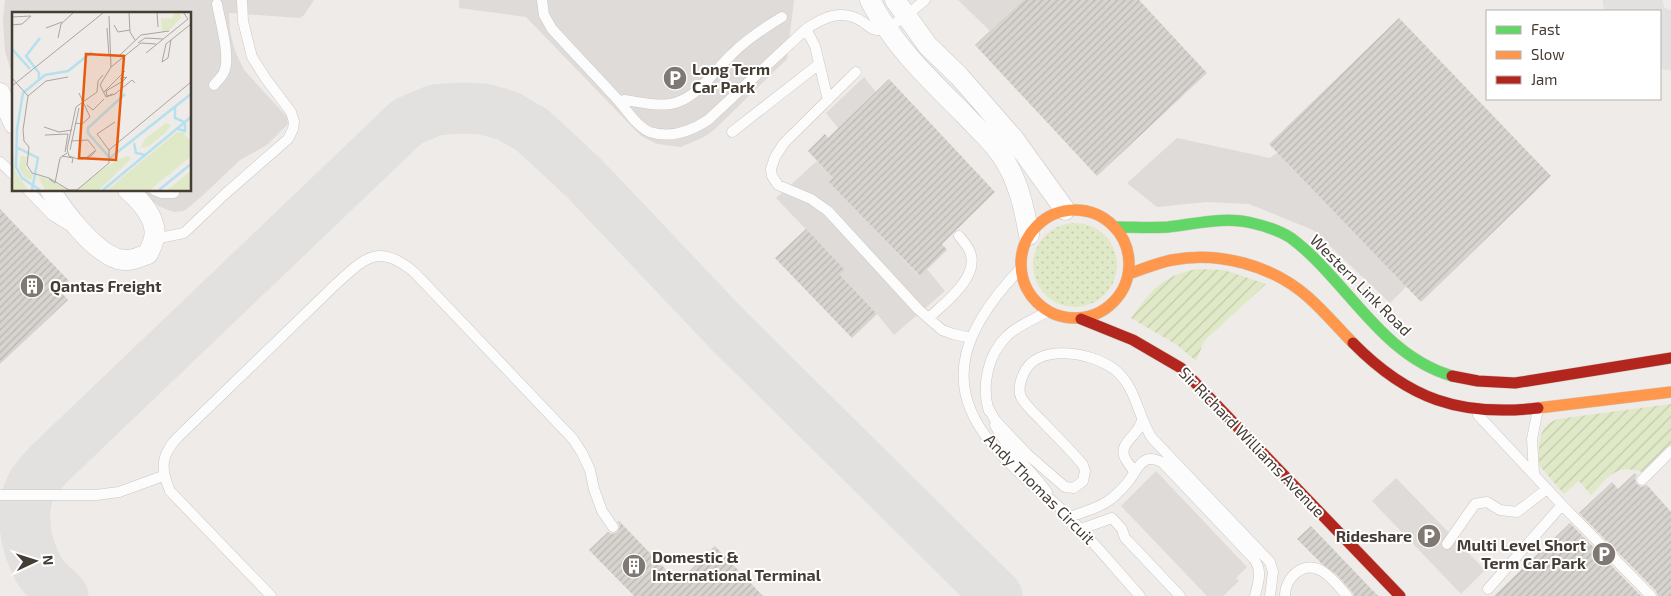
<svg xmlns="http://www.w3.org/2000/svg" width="1671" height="596" font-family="'Exo 2',sans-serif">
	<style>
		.grass { fill: url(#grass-dots) }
		.garden { fill: url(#garden-furrows) }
		.parking { fill: #dedbd8 }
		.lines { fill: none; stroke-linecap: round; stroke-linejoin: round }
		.taxiway { stroke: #e3e1e0; stroke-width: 51 }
		.building { fill: url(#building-hatch) }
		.lane-casing { stroke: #cbc8c4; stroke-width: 11 }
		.street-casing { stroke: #cbc8c4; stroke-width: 21 }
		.fast-casing { stroke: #d0c9c0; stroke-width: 12 }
		.slow-casing { stroke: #d0c9c0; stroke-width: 12 }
		.jam-casing { stroke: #d0c9c0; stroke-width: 12 }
		.lane { stroke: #fcfcfc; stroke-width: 10 }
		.street { stroke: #fcfcfc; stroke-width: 20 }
		.fast { stroke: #63d668; stroke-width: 11 }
		.slow { stroke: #ff974d; stroke-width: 11 }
		.jam { stroke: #b3261e; stroke-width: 11 }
		.labels { text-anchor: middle; stroke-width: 4; stroke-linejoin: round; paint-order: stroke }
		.poi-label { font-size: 16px; font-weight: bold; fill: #453c34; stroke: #fff; text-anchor: start }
		.street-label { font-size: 16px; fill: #453c34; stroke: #fff }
		.inset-river { fill: none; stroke: #b7e0ee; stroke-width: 2.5 }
		.inset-road { fill: none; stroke: #aaa5a0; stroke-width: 1 }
		.view { fill: #e8590c; fill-opacity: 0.15; stroke: #e8590c; stroke-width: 2.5 }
		.inset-edge { fill: none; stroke: #453c34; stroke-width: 2.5 }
	</style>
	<defs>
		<pattern id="grass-dots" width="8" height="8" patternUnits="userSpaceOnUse" patternTransform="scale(1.25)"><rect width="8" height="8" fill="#e0e9c7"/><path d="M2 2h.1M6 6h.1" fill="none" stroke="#c2c9ac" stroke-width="1.8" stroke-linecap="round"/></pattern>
		<pattern id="garden-furrows" width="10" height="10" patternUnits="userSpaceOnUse" patternTransform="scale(1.25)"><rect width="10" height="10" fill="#e0e9c7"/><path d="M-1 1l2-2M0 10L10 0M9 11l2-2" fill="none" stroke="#c2c9ac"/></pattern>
		<pattern id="building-hatch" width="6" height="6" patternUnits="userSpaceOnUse" patternTransform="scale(1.25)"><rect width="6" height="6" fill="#d7d3cf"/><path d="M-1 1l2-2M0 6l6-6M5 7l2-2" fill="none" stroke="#bab6b2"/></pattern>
	</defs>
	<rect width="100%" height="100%" fill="#eeebe8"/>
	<path class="grass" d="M1033 265a42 42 0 1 1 84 0a42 42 0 1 1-84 0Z"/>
	<path class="garden" d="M1197,269L1224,270L1266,284L1204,341L1196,361L1177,345L1131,318C1152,290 1161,276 1197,269Z
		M1671,404V445L1642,472C1616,463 1608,477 1591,495L1579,481L1564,494L1538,464C1540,445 1536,426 1558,419Z"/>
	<path class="parking" d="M5,0H314L304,15L300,18L229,13L230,31L235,51L244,70L287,117L288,124L267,145L240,160L201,197L184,211L174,212L160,207L137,190H190V14H14V81L5,51L3,20Z
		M459,0H794L787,59L714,130L704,137L681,147L657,144L641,136L526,17L459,8Z
		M958,0H1023L990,31Z
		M864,77L876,92L838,128L826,113Z
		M1177,138L1270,158L1278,152L1407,286L1390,303L1313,230L1249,204L1206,202L1157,207L1127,183Z
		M817,161L833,178L830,182L919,276L927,269L945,291L894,335L877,314L840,275L845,270L776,198Z
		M1156,471L1247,567L1236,578L1239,581L1223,596H1207L1121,506Z
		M1396,478L1485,570L1461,594L1372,501Z"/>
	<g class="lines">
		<path class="taxiway" d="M1628,0L1639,11
			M1660,33L1671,45
			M63,596C56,588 45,580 39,570C25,545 18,509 33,483C37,477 43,471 48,465L407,122L435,110L459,108L484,109L508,116L532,130L584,178L728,330L997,596"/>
	</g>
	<path class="building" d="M1023,0H1139L1207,73L1097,176L975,45Z
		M1399,18L1551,176L1421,302L1269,144Z
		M889,79L995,192L942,244L947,250L920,276L829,182L833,178L808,151L825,134L828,138Z
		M0,209L69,281L59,290L68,300L0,364Z
		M806,229L845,270L840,275L877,314L852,338L775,258Z
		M1635,473L1637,475L1635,479L1637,484L1641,487L1647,485L1671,512V596H1658L1656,591L1579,513L1612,482L1618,489Z
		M619,521L678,582L715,546L763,596H634L589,550L608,532L613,534L617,532L620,527L618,522Z
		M1570,523L1641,596H1494Z
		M1311,526L1378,596H1354L1352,592L1337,575L1321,563L1297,539Z"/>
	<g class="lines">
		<g class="lane-casing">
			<path id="lane" d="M542,0L544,15L552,29C574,53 596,76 618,100C627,110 637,127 650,132C671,139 691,131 708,120L806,29C824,17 843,8 863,22C869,26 872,31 880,30C892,29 915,8 925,0
				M806,29L815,46L828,100
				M856,72L784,143L775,157L771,169L772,176L778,185L811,199L828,211L918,309L942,330L953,334L971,338
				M214,85C217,81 222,77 224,72C231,57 220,21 217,4
				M624,100C641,102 662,108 678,102C700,94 716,69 732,54C747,39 764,28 782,17
				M732,132L819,64
				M0,162L14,175
				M28,190L52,215L68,225
				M154,190L162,193H174
				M154,239L184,233L225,194L288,139L293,129L294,122L291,112L266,79L252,57L243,21L242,0
				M1020,269C970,322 937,379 992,444C1004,458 1018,472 1032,485C1040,492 1050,498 1058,506C1087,534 1113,566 1140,596
				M929,318C945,302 980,277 970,252C968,246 963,241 959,236
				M988,407L995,420L1027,454L1065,487L1074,488L1083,481L1085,471L1083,465C1070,449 1055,435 1041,420C1034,413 1026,406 1021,397C1018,390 1020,382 1023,375C1036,342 1091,352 1114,369C1137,387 1137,416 1152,438L1270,562L1273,572L1270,596
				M989,411C981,386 988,354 1007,336C1018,325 1034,319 1047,312
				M1478,415L1562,505L1651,596
				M995,425C1008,451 1030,469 1047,492
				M1134,472C1132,467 1127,463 1125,458C1117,443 1141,434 1142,419
				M1534,473L1532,439L1538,409
				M1642,480L1671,451
				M0,495H96L119,492L163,476
				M1069,517C1082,512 1097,509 1108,501C1116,496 1122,489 1128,482C1138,469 1142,451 1163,463L1254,559C1263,572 1258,582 1255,596
				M1081,529L1112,518L1122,529L1125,538L1129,542L1180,596
				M1447,544L1475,504L1487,502L1500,510L1517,512L1547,489
				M1488,589L1562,505
				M271,596L170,491C160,468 161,455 178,437L335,285C365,258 378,242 414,272L573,439L582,453L590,470L594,489L602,511L613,527
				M1285,596C1285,577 1304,560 1322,571C1332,577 1340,588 1347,596"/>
		</g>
		<g class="street-casing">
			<path id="street" d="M870,0C892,44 930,80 964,114C977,128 992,141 1002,156C1018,180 1024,207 1029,235
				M895,0L928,46L959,76L1014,139L1065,210
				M0,93L14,124
				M50,190C64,212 93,251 118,259C129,262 138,258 148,254C150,249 153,244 154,238C158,220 141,201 128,190"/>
		</g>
		<g class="fast-casing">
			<path id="fast" d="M1115,227C1133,227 1151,228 1168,227C1195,224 1226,216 1252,223C1265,226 1279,230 1291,238C1347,280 1380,355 1452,376"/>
		</g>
		<g class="slow-casing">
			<path id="slow" d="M1021 264a54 54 0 1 1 108 0a54 54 0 1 1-108 0Z
				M1128,274C1143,269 1157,263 1172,260C1218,251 1272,265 1308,297C1324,311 1338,328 1353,343
				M1538,408L1671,392"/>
		</g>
		<g class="jam-casing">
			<path id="jam" d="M1081,319L1133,340L1181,368L1400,596
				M1353,343C1408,399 1460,417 1538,408
				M1452,376L1478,381L1515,383L1671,358"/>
		</g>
		<use href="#lane" class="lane"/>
		<use href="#street" class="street"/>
		<use href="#fast" class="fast"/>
		<use href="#slow" class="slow"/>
		<use href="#jam" class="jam"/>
	</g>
	<defs>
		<g id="parking-disc" transform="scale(1.25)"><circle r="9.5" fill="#807973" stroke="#fff"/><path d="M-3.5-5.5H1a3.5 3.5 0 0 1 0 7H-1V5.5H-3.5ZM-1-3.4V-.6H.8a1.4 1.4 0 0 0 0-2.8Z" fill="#fff"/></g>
		<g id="building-disc" transform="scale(1.25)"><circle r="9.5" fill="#807973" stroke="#fff"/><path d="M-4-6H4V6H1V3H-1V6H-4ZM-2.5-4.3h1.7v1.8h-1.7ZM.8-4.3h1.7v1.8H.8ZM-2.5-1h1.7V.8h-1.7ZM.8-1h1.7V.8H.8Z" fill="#fff"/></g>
	</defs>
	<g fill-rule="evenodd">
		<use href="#parking-disc" x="675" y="78"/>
		<use href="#building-disc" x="32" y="286"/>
		<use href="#parking-disc" x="1429" y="536"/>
		<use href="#parking-disc" x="1604" y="554"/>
		<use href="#building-disc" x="634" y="566"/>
	</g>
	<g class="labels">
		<g class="poi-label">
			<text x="692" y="75">Long Term<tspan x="692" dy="18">Car Park</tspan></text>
			<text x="50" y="292">Qantas Freight</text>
			<text x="1412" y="542" text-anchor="end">Rideshare</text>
			<text x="1586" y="551" text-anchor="end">Multi Level Short<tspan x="1586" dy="18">Term Car Park</tspan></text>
			<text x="652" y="563">Domestic &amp;<tspan x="652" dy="18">International Terminal</tspan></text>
		</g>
		<g class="street-label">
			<text transform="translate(1361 285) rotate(45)" y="6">Western Link Road</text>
			<text transform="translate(1252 442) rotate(46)" y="6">Sir Richard Williams Avenue</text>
			<text transform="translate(1040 489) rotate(45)" y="6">Andy Thomas Circuit</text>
		</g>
	</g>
	<g transform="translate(12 12)">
		<rect width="179" height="179" fill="#eeebe8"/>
		<path d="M162,0L168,1L169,6L156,19L150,21L149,6L160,7ZM154,111L159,113L154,120L137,134L129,136L133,127ZM165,120H171L179,130V144L138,178H95ZM0,130L3,159L16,178H0ZM9,144L15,145L14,156L21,163L19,168L13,166L7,156ZM114,144L118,145V148L87,178H64L94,155ZM179,159V178H155ZM26,164L33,166L57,178H33Z" fill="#e0e9c7"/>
		<path class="inset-river" d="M0,37L18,57M27,67V61L14,44L28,26M113,82L76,116V121L98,146L179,82M163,96V106L172,110M166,117L173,119V111M122,131L124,141L134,143M6,136L26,146L20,178M28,178L10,166L4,155L5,117L11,81L33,63L56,59L80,40M91,178L179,105M147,178L179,152"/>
		<path class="inset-road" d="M145,0L146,15M117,1L118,20L123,28M97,4L99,55L88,73L94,85L103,82M0,5L19,4L10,12L0,13M102,13L106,20L118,18M34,16L50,10M95,16L97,44M46,26L49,12L62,0M159,28L156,46L150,50L154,32L179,12M126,31L133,26L151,27M134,41L176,7L171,0M108,43L129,23L157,19M99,55L129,31L144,32M0,66L16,84L11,118L12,129L17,135L15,153L20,161L37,166L57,178H65L97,151V138M0,74L91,1M85,80L86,69L91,63M92,80L113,59M101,82L95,84L94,79L111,69L115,65L108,67M103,82L120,68L123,71M16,84L34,69L56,65M75,93L81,98L92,87M103,110L85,122L97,138L179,70M63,111L70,112L78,105L67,81M32,115L47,120L60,118M33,123L56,122L53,140M59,129L76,128L83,137M58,138L67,96M50,144L61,146L60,151M74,146L84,138L80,143L77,145L71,147H66L57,144L55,137L64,95L85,80M37,167L43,171L48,146L55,141"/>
		<path class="view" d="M74,42L112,44L104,148L67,146Z"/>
		<rect width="179" height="179" class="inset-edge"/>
	</g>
	<rect x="1486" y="10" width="175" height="90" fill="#ffffff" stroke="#b5b1ae"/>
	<rect x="1496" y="26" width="25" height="8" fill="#63d668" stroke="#b5b1ae"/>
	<text x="1531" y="35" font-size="15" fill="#453c34">Fast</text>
	<rect x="1496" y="51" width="25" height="8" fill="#ff974d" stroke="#b5b1ae"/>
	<text x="1531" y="60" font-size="15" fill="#453c34">Slow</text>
	<rect x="1496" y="76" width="25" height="8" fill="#b3261e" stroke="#b5b1ae"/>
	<text x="1531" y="85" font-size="15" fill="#453c34">Jam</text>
	<g transform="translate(35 561) rotate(86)" stroke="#ffffff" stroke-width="4" paint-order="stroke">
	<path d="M0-4L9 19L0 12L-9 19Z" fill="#453c34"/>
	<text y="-8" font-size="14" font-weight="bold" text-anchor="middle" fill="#453c34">N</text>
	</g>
</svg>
